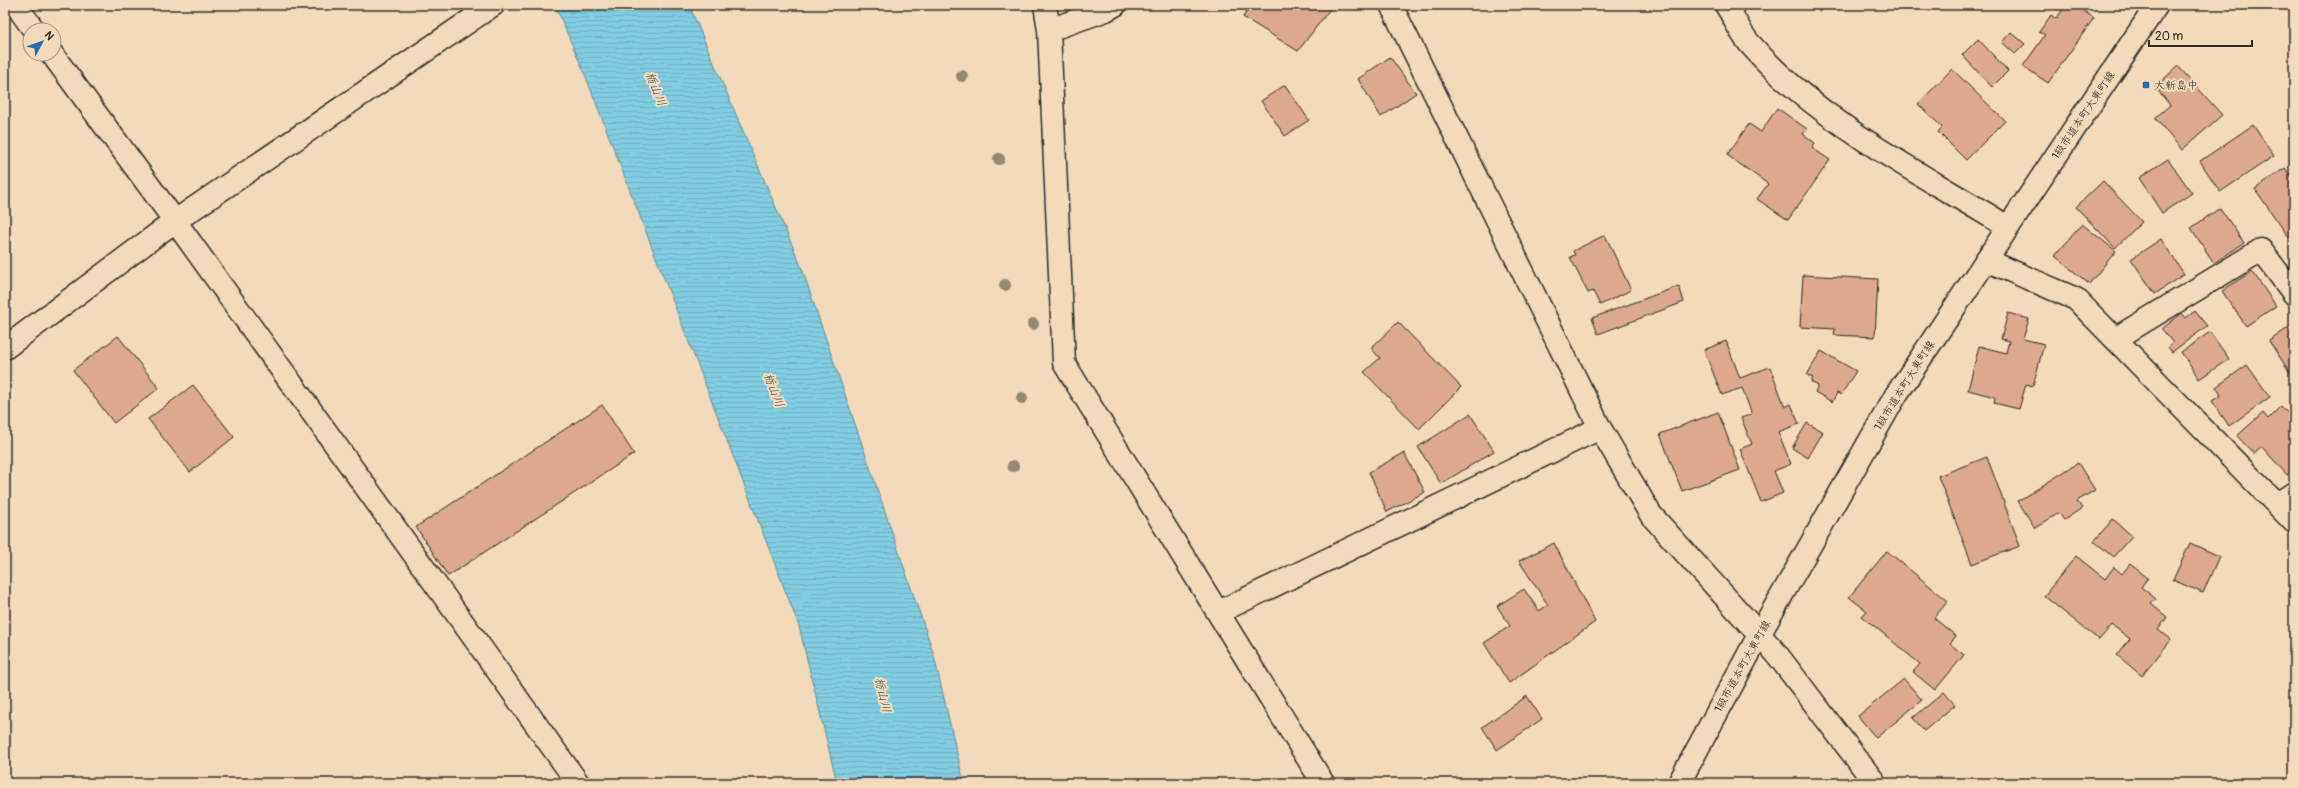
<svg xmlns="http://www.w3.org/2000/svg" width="2299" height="788" font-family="Pangolin,'Klee One',sans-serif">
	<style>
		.water { fill: url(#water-rules); stroke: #5f8c98 }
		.building { fill: #dca98f; stroke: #2b2b2b }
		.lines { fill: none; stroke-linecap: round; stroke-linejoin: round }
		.street-casing { stroke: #2b2b2b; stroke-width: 25 }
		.secondary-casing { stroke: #2b2b2b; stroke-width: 25 }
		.street { stroke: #f2daba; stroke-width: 22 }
		.secondary { stroke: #f2daba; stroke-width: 22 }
		.tree { fill: #918874 }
		.poi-dot { fill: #1f6fb2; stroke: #f2daba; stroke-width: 1.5 }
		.labels { text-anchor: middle; stroke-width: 4; stroke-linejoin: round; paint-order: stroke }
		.poi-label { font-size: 11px; fill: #2b2b2b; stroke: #f2daba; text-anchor: start }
		.street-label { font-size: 11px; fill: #2b2b2b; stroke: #f2daba }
		.water-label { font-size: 12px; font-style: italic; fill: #3c4b4f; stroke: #f2daba }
	</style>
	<defs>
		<pattern id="water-rules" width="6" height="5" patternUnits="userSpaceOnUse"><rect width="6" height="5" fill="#81cde1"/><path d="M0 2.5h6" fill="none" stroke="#70b0c1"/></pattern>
	</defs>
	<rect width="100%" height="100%" fill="#f2daba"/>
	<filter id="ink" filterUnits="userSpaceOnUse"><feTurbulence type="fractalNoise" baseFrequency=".025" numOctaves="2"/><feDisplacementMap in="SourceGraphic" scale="8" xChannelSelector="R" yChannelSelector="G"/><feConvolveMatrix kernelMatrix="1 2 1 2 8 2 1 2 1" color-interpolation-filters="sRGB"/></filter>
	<g filter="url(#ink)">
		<path class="water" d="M555,5H689L801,266L933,652L964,783H837L799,626L584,72Z"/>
		<path class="building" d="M1251,5H1324L1330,9L1298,51L1243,17Z
			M2066,5H2084L2081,9L2094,18L2048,83L2023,66L2045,35L2039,32L2051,15L2056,19Z
			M2011,32L2025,44L2015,54L2002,42Z
			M1978,39L2008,71L1992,87L1962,55Z
			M1390,57L1416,93L1381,117L1358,79Z
			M2178,66L2222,115L2182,150L2155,118L2170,105L2155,87Z
			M1952,69L2005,121L1966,160L1938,132L1942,127L1918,104Z
			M1285,85L1309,120L1285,136L1261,101Z
			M1777,108L1807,129L1803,134L1815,143L1812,148L1830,160L1788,220L1757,199L1768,184L1727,155L1749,124L1761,132Z
			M2253,125L2274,156L2220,192L2200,161Z
			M2168,159L2192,193L2162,213L2139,178Z
			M2285,168L2294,181V241L2292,242L2255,189Z
			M2103,181L2142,222L2115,248L2076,207Z
			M2220,208L2244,243L2214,263L2191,228Z
			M2082,224L2116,251L2089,284L2055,256Z
			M1605,235L1631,290L1600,305L1593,291L1588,293L1570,257L1575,255L1573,251Z
			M2161,239L2184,274L2155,294L2131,259Z
			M2252,271L2276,306L2246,326L2222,291Z
			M1803,275L1878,279L1875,337L1834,335L1835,329L1800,327Z
			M1679,286L1684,302L1598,334L1592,318Z
			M2195,311L2207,326L2172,352L2168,347L2173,343L2162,329L2182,313L2186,318Z
			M2008,313L2029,319L2023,339L2044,344L2033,386L2026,384L2019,409L1994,403L1995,397L1968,390L1979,346L2006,353L2009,341L2001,339Z
			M1398,322L1461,387L1419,429L1364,372L1380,358L1371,348Z
			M2294,324V376L2293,377L2269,341Z
			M2210,332L2229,359L2199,379L2181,352Z
			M118,336L159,388L114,423L73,370Z
			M1726,341L1740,378L1770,367L1785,407L1791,404L1799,424L1778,432L1791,464L1774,471L1783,493L1761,502L1740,449L1752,444L1741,418L1752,414L1742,388L1722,395L1704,350Z
			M1821,351L1856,371L1841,395L1837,393L1832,402L1815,392L1818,386L1811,382L1813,378L1807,375Z
			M2247,365L2270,397L2229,426L2212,401L2221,395L2216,387Z
			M193,385L234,437L190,472L148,419Z
			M602,405L634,454L448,576L416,527Z
			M2281,406L2294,420V469L2287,475L2262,447L2254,454L2237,436L2263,413L2268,419Z
			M1718,412L1740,470L1682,491L1660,434Z
			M1470,414L1494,451L1441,484L1418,447Z
			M1807,423L1823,432L1808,458L1792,448Z
			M1404,453L1425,492L1387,512L1369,472Z
			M1987,457L2020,546L1972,564L1938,476Z
			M2078,463L2095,490L2077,501L2082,508L2064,520L2059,513L2035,528L2018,501Z
			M2113,519L2132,536L2113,557L2094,541Z
			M1554,543L1595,622L1509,683L1484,643L1510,626L1497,606L1524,589L1539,611L1548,605L1519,561Z
			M2190,543L2219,556L2203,593L2173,580Z
			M1887,551L1948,601L1934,618L1956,636L1950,644L1964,655L1935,690L1913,672L1920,664L1862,616L1867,611L1849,597Z
			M2076,556L2105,579L2114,567L2122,574L2130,564L2148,578L2141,587L2156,599L2151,604L2167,617L2158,630L2171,640L2142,676L2117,655L2130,639L2112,625L2099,640L2044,596Z
			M1904,679L1922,700L1876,738L1858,716Z
			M1944,692L1955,705L1924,731L1913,718Z
			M1527,696L1542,719L1497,750L1482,727Z"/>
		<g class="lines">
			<g class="street-casing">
				<path id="street" d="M16,5L34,30
					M1045,5L1049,30L1064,363L1323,783
					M1391,5L1600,428L1651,515L1776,653L1875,783
					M1726,5C1734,17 1740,33 1750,44C1818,122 1920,173 2008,227
					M1049,30L1106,10L1115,5
					M52,54L175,221L578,783
					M1986,260L2076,299L2294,522
					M2115,339L2261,250L2294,294
					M5,348L175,221L493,5
					M2277,504L2294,493
					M1219,612L1600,428"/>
			</g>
			<g class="secondary-casing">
				<path id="secondary" d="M1679,783L1759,635L1896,395L2157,5"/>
			</g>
			<use href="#street" class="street"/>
			<use href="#secondary" class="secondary"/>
		</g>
		<g class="tree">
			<circle cx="962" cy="76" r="6"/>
			<circle cx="999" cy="159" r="6"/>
			<circle cx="1005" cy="285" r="6"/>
			<circle cx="1033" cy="324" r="6"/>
			<circle cx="1022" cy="398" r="6"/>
			<circle cx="1013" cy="466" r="6"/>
		</g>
	</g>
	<rect class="poi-dot" x="2142" y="81" width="8" height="8" rx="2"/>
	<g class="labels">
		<g class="poi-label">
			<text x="2154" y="89">大新島中</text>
		</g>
		<g class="street-label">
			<text transform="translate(2083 115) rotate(-56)" y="4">1級市道本町大東町線</text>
			<text transform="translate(1904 385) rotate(-58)" y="4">1級市道本町大東町線</text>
			<text transform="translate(1742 666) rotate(-61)" y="4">1級市道本町大東町線</text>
		</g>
		<g class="water-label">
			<text transform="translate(656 89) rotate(68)" y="4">栃山川</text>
			<text transform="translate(774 390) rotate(69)" y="4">栃山川</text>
			<text transform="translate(883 695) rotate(77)" y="4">栃山川</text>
		</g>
	</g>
	<rect width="2299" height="788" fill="none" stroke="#f2daba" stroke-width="20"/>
	<rect x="10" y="10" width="2279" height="768" fill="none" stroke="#2b2b2b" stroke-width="1.5" filter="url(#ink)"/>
	<g transform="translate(42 42) rotate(49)"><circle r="19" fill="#f2daba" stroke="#a29481"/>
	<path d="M0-3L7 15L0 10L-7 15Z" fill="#1f6fb2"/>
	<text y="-6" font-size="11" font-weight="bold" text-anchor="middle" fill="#2b2b2b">N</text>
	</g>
	<path d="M2149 40v6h103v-6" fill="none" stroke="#2b2b2b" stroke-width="2"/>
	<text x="2155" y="40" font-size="12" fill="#2b2b2b" stroke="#f2daba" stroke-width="3" paint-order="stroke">20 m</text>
</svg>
